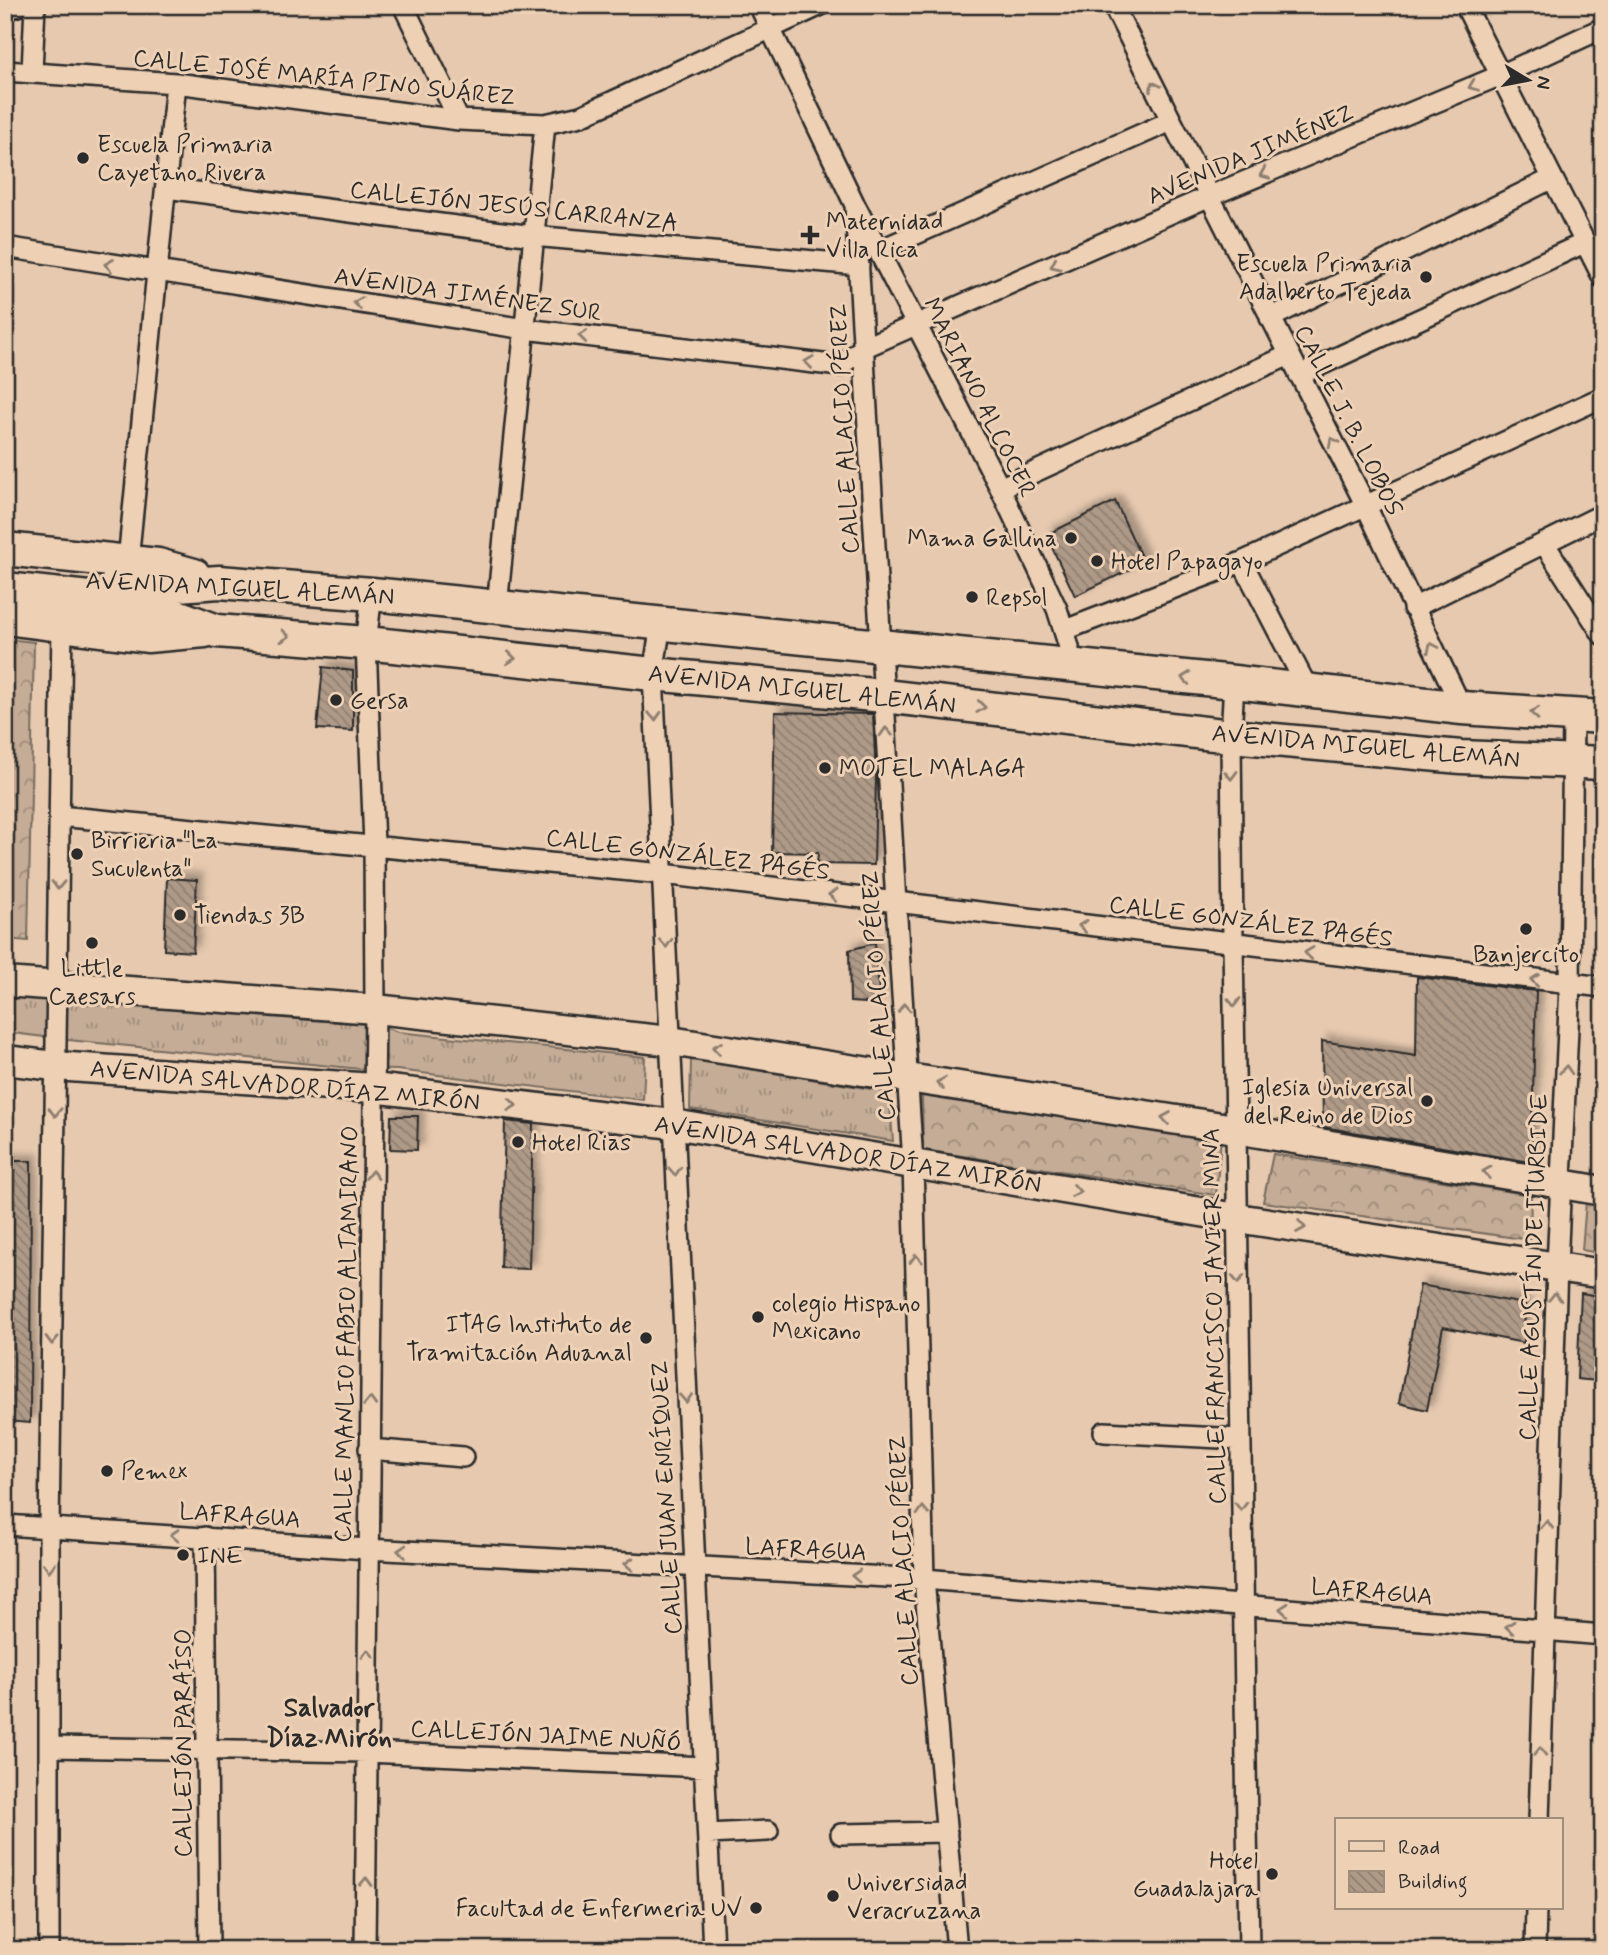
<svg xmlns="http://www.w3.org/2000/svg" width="1608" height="1955" font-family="Mynerve,sans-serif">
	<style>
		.grass { fill: url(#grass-tufts); stroke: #786c60; stroke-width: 2 }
		.forest { fill: url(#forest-crowns); stroke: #786c60; stroke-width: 2 }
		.building { fill: url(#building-back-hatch); stroke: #2b2b2b; stroke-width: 2; filter: url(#shadow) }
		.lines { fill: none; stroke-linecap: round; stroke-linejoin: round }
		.street-casing { stroke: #2b2b2b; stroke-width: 24 }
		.secondary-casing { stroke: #2b2b2b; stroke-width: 33 }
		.primary-casing { stroke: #2b2b2b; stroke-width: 37 }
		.street { stroke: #eed0b4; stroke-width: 19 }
		.secondary { stroke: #eed0b4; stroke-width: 28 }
		.primary { stroke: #eed0b4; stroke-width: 32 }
		.oneway { stroke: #8c7e70 }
		.poi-dot { fill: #2b2b2b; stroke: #eed0b4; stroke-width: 2.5 }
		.labels { text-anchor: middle; stroke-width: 6; stroke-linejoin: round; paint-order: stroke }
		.street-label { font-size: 24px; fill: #2b2b2b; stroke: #eed0b4 }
		.poi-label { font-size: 24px; fill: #2b2b2b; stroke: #eed0b4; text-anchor: start }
		.neighbourhood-label { font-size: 26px; font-weight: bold; fill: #2b2b2b; stroke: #eed0b4 }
	</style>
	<defs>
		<pattern id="grass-tufts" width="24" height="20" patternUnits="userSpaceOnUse" patternTransform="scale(1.75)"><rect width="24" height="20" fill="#c4ac96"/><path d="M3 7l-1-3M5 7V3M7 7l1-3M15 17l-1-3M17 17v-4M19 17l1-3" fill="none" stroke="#9f8c7b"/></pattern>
		<pattern id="forest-crowns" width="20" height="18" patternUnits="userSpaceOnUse" patternTransform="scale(1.75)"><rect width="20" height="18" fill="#c4ac96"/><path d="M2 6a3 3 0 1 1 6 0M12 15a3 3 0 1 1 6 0" fill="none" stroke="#9f8c7b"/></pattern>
		<pattern id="building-back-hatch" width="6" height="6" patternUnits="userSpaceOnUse" patternTransform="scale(1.75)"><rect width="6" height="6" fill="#af9a88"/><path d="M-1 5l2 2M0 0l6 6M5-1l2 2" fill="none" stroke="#8f7e6f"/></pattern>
		<filter id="shadow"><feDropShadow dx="6" dy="-6" stdDeviation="3.5" flood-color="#0004"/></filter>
	</defs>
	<rect width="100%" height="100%" fill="#e6c9af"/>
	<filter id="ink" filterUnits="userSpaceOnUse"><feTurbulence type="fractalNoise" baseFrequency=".0143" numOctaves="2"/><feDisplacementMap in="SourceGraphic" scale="14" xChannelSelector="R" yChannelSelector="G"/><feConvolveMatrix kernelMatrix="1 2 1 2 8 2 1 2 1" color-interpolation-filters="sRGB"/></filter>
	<g filter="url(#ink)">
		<path class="grass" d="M5,996L361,1019L398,1032L645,1057L643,1100L397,1070L361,1069L68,1040L5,1032Z
			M691,1059L889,1092L893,1141L690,1109Z"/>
		<path class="forest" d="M5,639L34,642L28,941L5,939Z
			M922,1095L1221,1139L1216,1195L923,1150Z
			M1273,1154L1531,1195L1530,1240L1263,1202Z
			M1586,1202L1603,1205V1254L1582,1250Z"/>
		<path class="building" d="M1115,501L1144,563L1075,596L1046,535Z
			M323,667L353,671V731L317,729Z
			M775,712L873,714L876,777L874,865L817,864L818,853L772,852Z
			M167,878L197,880L193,952L164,950Z
			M875,943L880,1004L850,1002L849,950Z
			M1417,977L1536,991L1531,1162L1323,1127L1322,1041L1416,1056Z
			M391,1116H418L417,1150L390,1149Z
			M505,1121L533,1124L529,1269L501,1268Z
			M5,1161H31L30,1423L5,1421Z
			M1420,1285L1525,1304L1524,1343L1443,1327L1427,1410L1399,1403Z
			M1581,1293L1599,1296L1596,1381L1577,1379Z"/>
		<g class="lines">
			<g class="street-casing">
				<path id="street" d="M403,5L459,120
					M759,5L855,205L1000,488L1057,609L1069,647L1068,666
					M1113,5L1365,504L1462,708
					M1465,5L1603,278
					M5,10L20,5
					M5,71L176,83L459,120L545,124L581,116L821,5
					M32,72L35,5
					M166,188L533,236L859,265
					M855,205L896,903L913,1163L924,1579L957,1950
					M5,247L525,329L840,366L863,348L1210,196L1501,75L1603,28
					M880,250L1171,121
					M1270,318L1551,179
					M1299,375L1584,243
					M1000,488L1289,355
					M1544,543L1603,635
					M128,561L176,83
					M1242,562L1309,691
					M497,607L545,124
					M1413,608L1603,514
					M661,624L653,674L713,1950
					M1065,630L1242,562L1603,397
					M1234,682L1231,736L1233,943L1249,1950
					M59,816L663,874L1603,987
					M1104,1432L1240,1439
					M369,1449L463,1457
					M5,1525L368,1549L924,1579L1603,1635
					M205,1537L209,1950
					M49,1747L367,1752L705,1767
					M1539,1820L1557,1266L1570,985L1573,716
					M708,1834L768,1831
					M841,1834L947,1832
					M49,1950V1528L62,625
					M365,1950L375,1009L374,845L366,643L372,594
					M1535,1950L1536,1908"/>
			</g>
			<g class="secondary-casing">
				<path id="secondary" d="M5,982L375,1009L670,1041L1235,1129L1603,1191
					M5,1060L55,1066L373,1088L673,1124L1237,1218L1603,1274"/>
			</g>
			<g class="primary-casing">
				<path id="primary" d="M5,549L158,565L194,575
					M117,583L151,587L219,582L372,594L1234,682L1462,708L1603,717
					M5,589L145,604L217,631L366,643L653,674L884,696L1231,736L1461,757L1603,763
					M5,618L147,636L205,631"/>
			</g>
			<use href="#street" class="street"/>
			<use href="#secondary" class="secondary"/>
			<use href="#primary" class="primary"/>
		</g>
		<defs><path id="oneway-chevron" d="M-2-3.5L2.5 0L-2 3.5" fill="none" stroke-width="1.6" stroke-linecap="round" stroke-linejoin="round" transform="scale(1.75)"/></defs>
		<g class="oneway">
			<use href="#oneway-chevron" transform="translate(1154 86) rotate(-117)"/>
			<use href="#oneway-chevron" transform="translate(1473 86) rotate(157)"/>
			<use href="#oneway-chevron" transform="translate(1264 174) rotate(157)"/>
			<use href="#oneway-chevron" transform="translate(109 265) rotate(-171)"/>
			<use href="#oneway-chevron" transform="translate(1055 265) rotate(156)"/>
			<use href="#oneway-chevron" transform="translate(358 303) rotate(-171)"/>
			<use href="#oneway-chevron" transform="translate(583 336) rotate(-173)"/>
			<use href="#oneway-chevron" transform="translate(809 362) rotate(-173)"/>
			<use href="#oneway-chevron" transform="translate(1333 442) rotate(-117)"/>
			<use href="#oneway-chevron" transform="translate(285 636) rotate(5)"/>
			<use href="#oneway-chevron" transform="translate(1432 647) rotate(-116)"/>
			<use href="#oneway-chevron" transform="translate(511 658) rotate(6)"/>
			<use href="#oneway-chevron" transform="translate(1186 678) rotate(-174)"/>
			<use href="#oneway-chevron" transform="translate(981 707) rotate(7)"/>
			<use href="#oneway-chevron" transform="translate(1535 713) rotate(-176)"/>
			<use href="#oneway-chevron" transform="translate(655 716) rotate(87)"/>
			<use href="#oneway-chevron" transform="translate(886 732) rotate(-93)"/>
			<use href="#oneway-chevron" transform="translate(1231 775) rotate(89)"/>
			<use href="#oneway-chevron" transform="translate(58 885) rotate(91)"/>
			<use href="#oneway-chevron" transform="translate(833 895) rotate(-173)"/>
			<use href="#oneway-chevron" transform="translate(1083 926) rotate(-173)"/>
			<use href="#oneway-chevron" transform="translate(666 943) rotate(87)"/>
			<use href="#oneway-chevron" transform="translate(1309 953) rotate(-173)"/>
			<use href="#oneway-chevron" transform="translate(1535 980) rotate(-173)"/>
			<use href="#oneway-chevron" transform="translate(1234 1002) rotate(89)"/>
			<use href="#oneway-chevron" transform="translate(904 1008) rotate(-94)"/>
			<use href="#oneway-chevron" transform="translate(717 1048) rotate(-171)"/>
			<use href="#oneway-chevron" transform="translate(1566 1070) rotate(-87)"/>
			<use href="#oneway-chevron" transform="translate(941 1083) rotate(-171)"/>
			<use href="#oneway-chevron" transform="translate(512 1105) rotate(7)"/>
			<use href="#oneway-chevron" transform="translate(55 1112) rotate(91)"/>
			<use href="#oneway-chevron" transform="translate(1166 1118) rotate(-171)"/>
			<use href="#oneway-chevron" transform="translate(675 1171) rotate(87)"/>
			<use href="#oneway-chevron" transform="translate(1487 1172) rotate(-170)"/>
			<use href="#oneway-chevron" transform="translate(372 1175) rotate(-89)"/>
			<use href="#oneway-chevron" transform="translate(1076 1191) rotate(10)"/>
			<use href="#oneway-chevron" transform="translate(1301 1227) rotate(9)"/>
			<use href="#oneway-chevron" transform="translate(916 1259) rotate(-92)"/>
			<use href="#oneway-chevron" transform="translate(1238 1279) rotate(89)"/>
			<use href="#oneway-chevron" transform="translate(1555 1297) rotate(-88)"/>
			<use href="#oneway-chevron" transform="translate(52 1340) rotate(91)"/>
			<use href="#oneway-chevron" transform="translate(686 1398) rotate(87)"/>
			<use href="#oneway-chevron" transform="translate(370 1402) rotate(-89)"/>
			<use href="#oneway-chevron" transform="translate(1241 1506) rotate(89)"/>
			<use href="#oneway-chevron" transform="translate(923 1511) rotate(-92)"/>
			<use href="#oneway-chevron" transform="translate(1547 1525) rotate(-88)"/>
			<use href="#oneway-chevron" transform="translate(175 1535) rotate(-177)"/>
			<use href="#oneway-chevron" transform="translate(402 1551) rotate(-177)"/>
			<use href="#oneway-chevron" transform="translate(629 1564) rotate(-177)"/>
			<use href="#oneway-chevron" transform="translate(49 1567) rotate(90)"/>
			<use href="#oneway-chevron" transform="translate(856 1576) rotate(-177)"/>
			<use href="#oneway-chevron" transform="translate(1284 1609) rotate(-175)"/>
			<use href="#oneway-chevron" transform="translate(1510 1627) rotate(-175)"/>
			<use href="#oneway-chevron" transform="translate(368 1654) rotate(-90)"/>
			<use href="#oneway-chevron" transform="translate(1540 1752) rotate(-89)"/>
			<use href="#oneway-chevron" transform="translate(366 1882) rotate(-89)"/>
		</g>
	</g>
	<g class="poi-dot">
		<circle cx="83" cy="158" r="7"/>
		<path d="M806.5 224.5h7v7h7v7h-7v7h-7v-7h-7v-7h7z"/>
		<circle cx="1426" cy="277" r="7"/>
		<circle cx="1071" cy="538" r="7"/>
		<circle cx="1097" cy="561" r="7"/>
		<circle cx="972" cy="597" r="7"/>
		<circle cx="336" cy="700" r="7"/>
		<circle cx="825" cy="768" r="7"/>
		<circle cx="77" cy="854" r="7"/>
		<circle cx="180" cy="915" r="7"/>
		<circle cx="1526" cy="929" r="7"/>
		<circle cx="92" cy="943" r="7"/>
		<circle cx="1427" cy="1101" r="7"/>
		<circle cx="518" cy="1142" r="7"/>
		<circle cx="758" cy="1317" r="7"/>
		<circle cx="646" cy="1338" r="7"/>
		<circle cx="107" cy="1471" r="7"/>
		<circle cx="183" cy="1555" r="7"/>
		<circle cx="1272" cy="1874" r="7"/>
		<circle cx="833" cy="1896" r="7"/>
		<circle cx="756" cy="1908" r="7"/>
	</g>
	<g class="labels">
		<g class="street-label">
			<text transform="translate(324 77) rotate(6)" y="8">CALLE JOSÉ MARÍA PINO SUÁREZ</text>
			<text transform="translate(1250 154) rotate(-23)" y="8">AVENIDA JIMÉNEZ</text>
			<text transform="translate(514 206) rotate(6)" y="8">CALLEJÓN JESÚS CARRANZA</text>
			<text transform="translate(468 294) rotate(8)" y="8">AVENIDA JIMÉNEZ SUR</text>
			<text transform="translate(980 397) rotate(63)" y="8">MARIANO ALCOCER</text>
			<text transform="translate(1349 420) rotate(63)" y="8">CALLE J. B. LOBOS</text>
			<text transform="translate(844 429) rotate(-93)" y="8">CALLE ALACIO PÉREZ</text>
			<text transform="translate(240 588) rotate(3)" y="8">AVENIDA MIGUEL ALEMÁN</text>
			<text transform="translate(802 689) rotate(6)" y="8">AVENIDA MIGUEL ALEMÁN</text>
			<text transform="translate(1366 746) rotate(5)" y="8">AVENIDA MIGUEL ALEMÁN</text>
			<text transform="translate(688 854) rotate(7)" y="8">CALLE GONZÁLEZ PAGÉS</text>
			<text transform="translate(1251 921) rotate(7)" y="8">CALLE GONZÁLEZ PAGÉS</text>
			<text transform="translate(878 996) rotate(-94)" y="8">CALLE ALACIO PÉREZ</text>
			<text transform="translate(285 1085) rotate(5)" y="8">AVENIDA SALVADOR DÍAZ MIRÓN</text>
			<text transform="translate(848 1154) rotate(9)" y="8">AVENIDA SALVADOR DÍAZ MIRÓN</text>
			<text transform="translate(1533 1267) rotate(-88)" y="8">CALLE AGUSTÍN DE ITURBIDE</text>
			<text transform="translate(1214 1316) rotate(-91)" y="8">CALLE FRANCISCO JAVIER MINA</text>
			<text transform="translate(346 1334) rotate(-89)" y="8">CALLE MANLIO FABIO ALTAMIRANO</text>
			<text transform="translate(666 1498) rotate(-93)" y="8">CALLE JUAN ENRÍQUEZ</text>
			<text transform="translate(240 1515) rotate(4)" y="8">LAFRAGUA</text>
			<text transform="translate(806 1549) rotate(3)" y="8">LAFRAGUA</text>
			<text transform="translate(903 1561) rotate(-93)" y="8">CALLE ALACIO PÉREZ</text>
			<text transform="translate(1372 1591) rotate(5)" y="8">LAFRAGUA</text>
			<text transform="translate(546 1735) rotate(3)" y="8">CALLEJÓN JAIME NUÑÓ</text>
			<text transform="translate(183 1743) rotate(-90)" y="8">CALLEJÓN PARAÍSO</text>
		</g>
		<g class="poi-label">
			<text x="97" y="152">Escuela Primaria<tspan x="97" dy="28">Cayetano Rivera</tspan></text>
			<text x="826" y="229">Maternidad<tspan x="826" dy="28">Villa Rica</tspan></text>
			<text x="1412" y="271" text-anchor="end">Escuela Primaria<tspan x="1412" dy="28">Adalberto Tejeda</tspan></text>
			<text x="1057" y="546" text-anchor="end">Mama Gallina</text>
			<text x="1111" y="569">Hotel Papagayo</text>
			<text x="986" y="605">Repsol</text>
			<text x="350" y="708">Gersa</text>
			<text x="839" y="776">MOTEL MALAGA</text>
			<text x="91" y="848">Birrieria "La<tspan x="91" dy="28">Suculenta"</tspan></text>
			<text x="194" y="923">Tiendas 3B</text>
			<text x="1526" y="962" text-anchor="middle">Banjercito</text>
			<text x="92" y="976" text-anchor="middle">Little<tspan x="92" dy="28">Caesars</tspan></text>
			<text x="1413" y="1095" text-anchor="end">Iglesia Universal<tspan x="1413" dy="28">del Reino de Dios</tspan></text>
			<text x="532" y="1150">Hotel Rias</text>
			<text x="772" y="1311">colegio Hispano<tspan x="772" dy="28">Mexicano</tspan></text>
			<text x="632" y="1332" text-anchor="end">ITAG Instituto de<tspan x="632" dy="28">Tramitación Aduanal</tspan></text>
			<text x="121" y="1479">Pemex</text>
			<text x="197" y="1563">INE</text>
			<text x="1258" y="1868" text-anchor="end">Hotel<tspan x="1258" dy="28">Guadalajara</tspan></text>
			<text x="847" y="1890">Universidad<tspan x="847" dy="28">Veracruzana</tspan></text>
			<text x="742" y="1916" text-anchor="end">Facultad de Enfermeria UV</text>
		</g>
		<g class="neighbourhood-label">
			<text x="329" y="1716">Salvador<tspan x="329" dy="30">Díaz Mirón</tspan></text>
		</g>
	</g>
	<rect width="1608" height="1955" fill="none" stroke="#eed0b4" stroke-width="28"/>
	<rect x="14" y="14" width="1580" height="1927" fill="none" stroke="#2b2b2b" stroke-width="2.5" filter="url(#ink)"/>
	<rect x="1335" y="1818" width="228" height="91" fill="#eed0b4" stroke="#a08e7d" stroke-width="2"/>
	<rect x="1349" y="1841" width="35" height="10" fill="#eed0b4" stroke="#a08e7d" stroke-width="2"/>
	<text x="1398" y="1854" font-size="21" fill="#2b2b2b">Road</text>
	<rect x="1349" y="1871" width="35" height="21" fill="url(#building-back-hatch)" stroke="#a08e7d" stroke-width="2"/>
	<text x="1398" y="1888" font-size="21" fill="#2b2b2b">Building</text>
	<g transform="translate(1528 80) rotate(100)" stroke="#eed0b4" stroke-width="5" paint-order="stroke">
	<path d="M0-5L12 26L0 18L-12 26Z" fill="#2b2b2b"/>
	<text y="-10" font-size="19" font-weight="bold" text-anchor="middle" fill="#2b2b2b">N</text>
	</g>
</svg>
